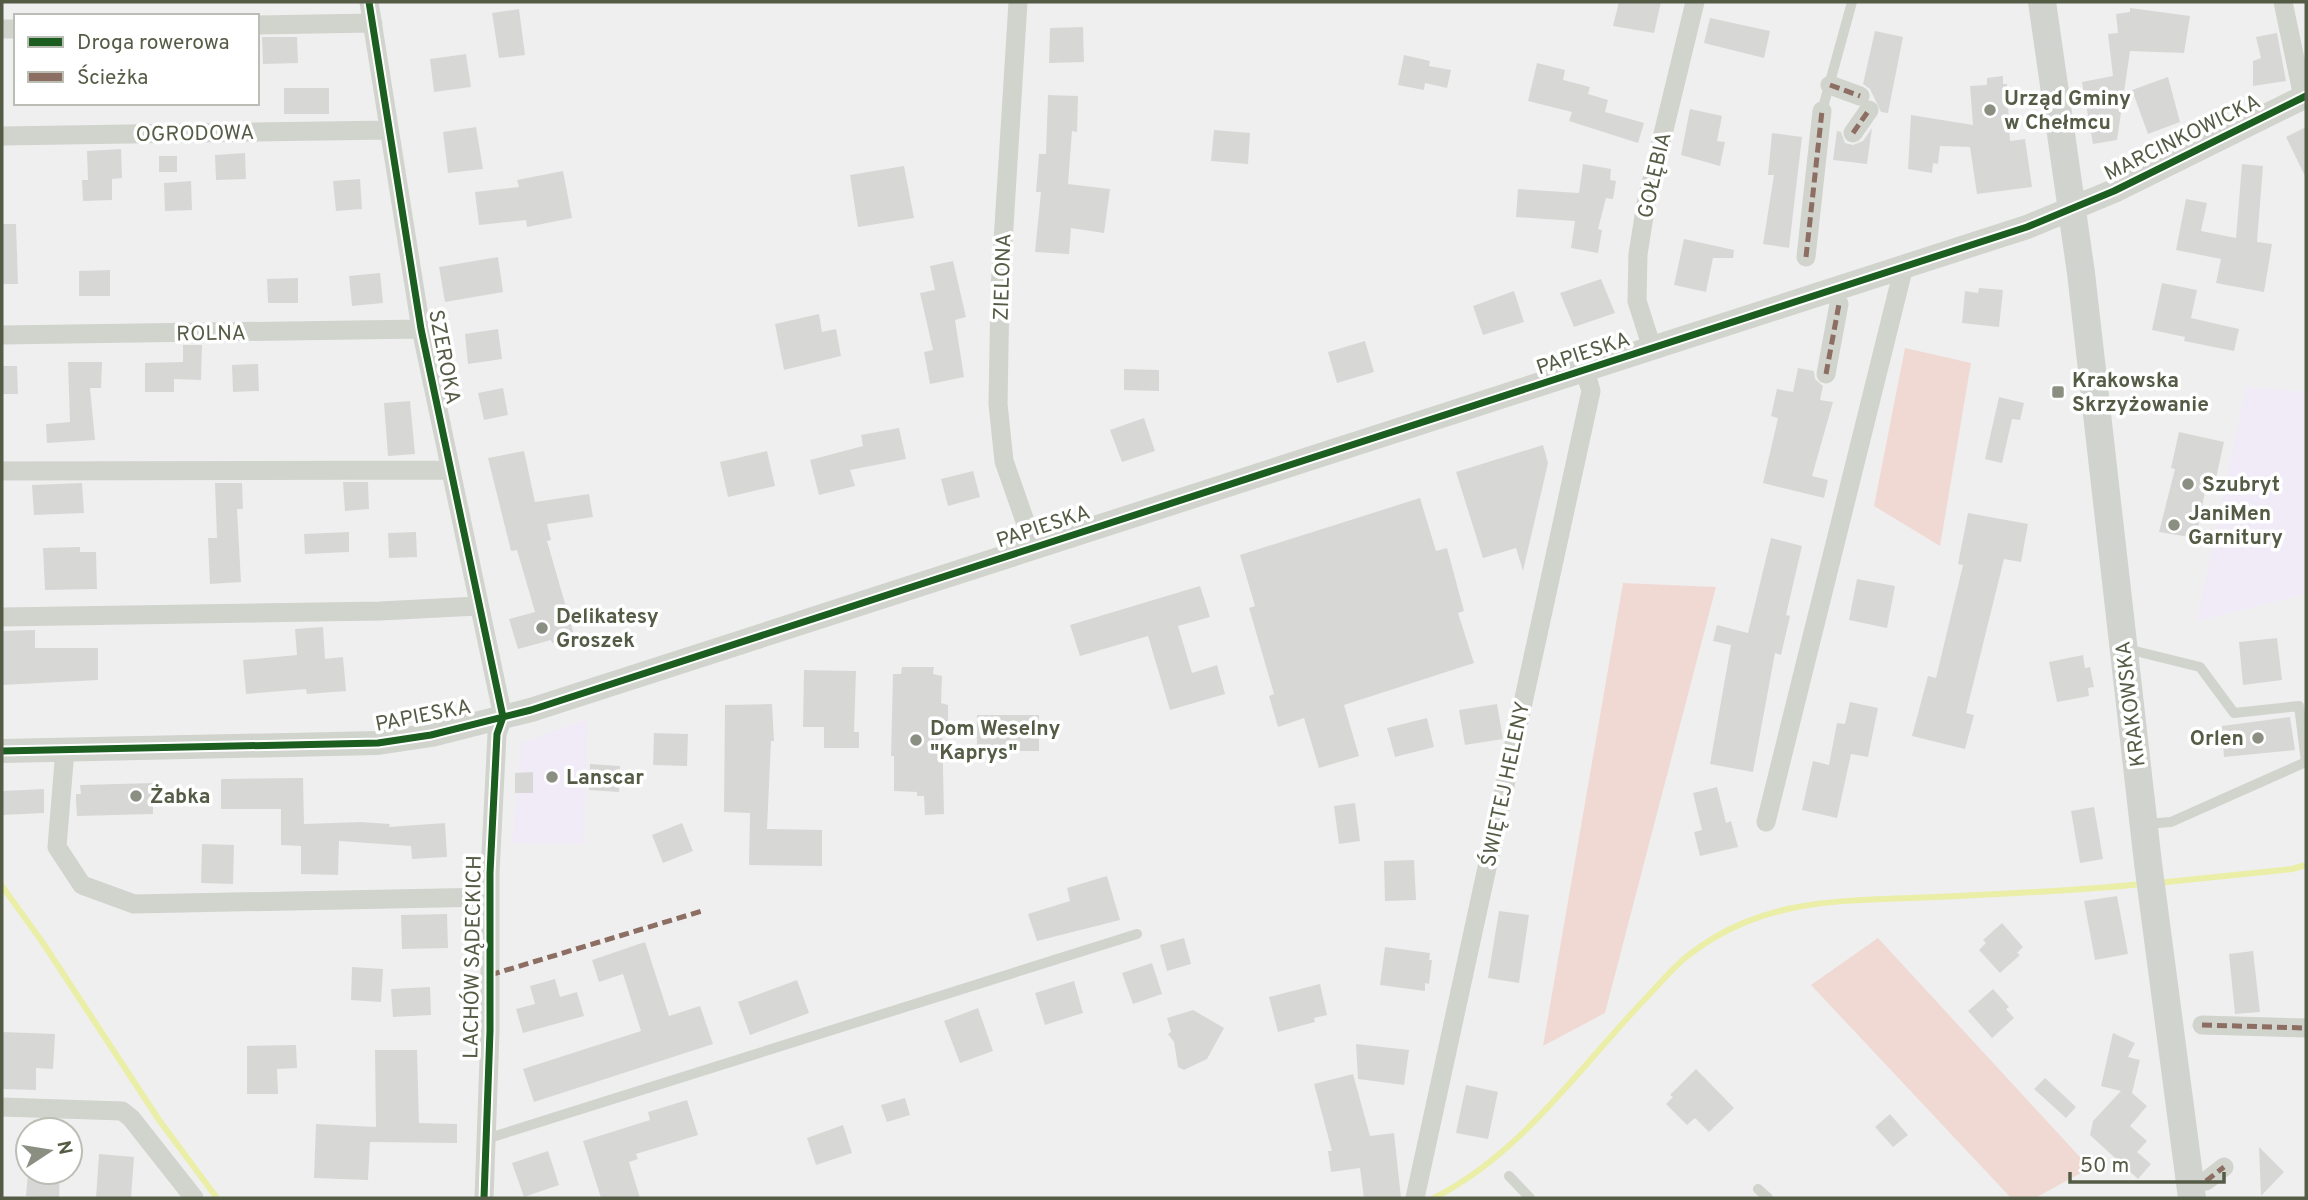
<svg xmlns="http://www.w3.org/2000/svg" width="2308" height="1200" font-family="Overpass,sans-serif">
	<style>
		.commercial { fill: #f1ebf7 }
		.green { fill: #f0d9d3 }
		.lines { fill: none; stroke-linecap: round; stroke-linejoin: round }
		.stream { stroke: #eaeea6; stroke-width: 6 }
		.building { fill: #d7d8d6 }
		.service { stroke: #d1d3cd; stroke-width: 10 }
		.minor { stroke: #d1d3cd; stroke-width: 19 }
		.tertiary { stroke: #d1d3cd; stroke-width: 24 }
		.secondary { stroke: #d1d4ce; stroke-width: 28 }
		.quiet { stroke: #8d6e63; stroke-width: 5; stroke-dasharray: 10 5; stroke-linecap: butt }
		.cycleway-casing { stroke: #fff; stroke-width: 11 }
		.cycleway { stroke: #1b5e20; stroke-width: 7 }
		.poi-dot { fill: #8b8f82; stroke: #fff; stroke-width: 2.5 }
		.labels { text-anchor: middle; stroke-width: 7; stroke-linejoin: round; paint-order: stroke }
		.poi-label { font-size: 21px; font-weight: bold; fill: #555c46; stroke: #fff; text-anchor: start }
		.street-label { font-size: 21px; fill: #555c46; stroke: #fff }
	</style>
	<rect width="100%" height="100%" fill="#efeff0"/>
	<path class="commercial" d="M2246,387L2306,392V594L2197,621Z
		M587,719L584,844L512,843L521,743Z"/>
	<path class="green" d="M1905,348L1971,363L1940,546L1874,506Z
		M1623,583L1716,587L1605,1013L1543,1046Z
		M1878,938L2090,1168L2035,1198H2011L1811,985Z"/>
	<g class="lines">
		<path class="stream" d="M2157,883L2292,869L2306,865
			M2,886L43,943L159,1120L217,1198
			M1434,1198C1523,1153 1580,1066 1648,996C1660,983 1672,969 1685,958C1761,896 1844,901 1936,897C2005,894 2074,891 2142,884"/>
	</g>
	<path class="building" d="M1619,2H1661L1654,33L1613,26Z
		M2130,8L2190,16L2184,53L2130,51L2117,140L2093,144L2082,82L2113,76L2108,34L2118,33L2116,14L2130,12Z
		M519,9L525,55L499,58L492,13Z
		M1710,18L1770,31L1764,58L1704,43Z
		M1083,27L1084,62L1049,63L1050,28Z
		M1875,31L1903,37L1888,113L1881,112L1870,89L1863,84Z
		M2277,33L2286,81L2253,86V61L2261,58L2256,37Z
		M262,37H297L298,63L263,64Z
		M466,54L471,87L434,92L430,59Z
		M1404,55L1430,61L1429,66L1451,70L1447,88L1425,83L1424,90L1398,85Z
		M1537,63L1565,70L1563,80L1590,87L1588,94L1608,100L1605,112L1644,123L1638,143L1569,121L1572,112L1528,101Z
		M2003,76V84H2007L2010,141L2025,139L2032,187L1977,194L1970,147L1940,146L1938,164L1933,163L1932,173L1908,169L1911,115L1973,125L1970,86L1987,85V78Z
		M2168,77L2180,122L2148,134L2132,90Z
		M284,88H329V114H284Z
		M1048,95L1078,96L1077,132L1072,131L1068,184L1110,189L1104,233L1071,228L1069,254L1035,252L1041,192H1036L1039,154H1046Z
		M1690,109L1722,116L1717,141L1725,142L1720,166L1681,155Z
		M476,127L483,169L448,173L443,132Z
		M2306,127V178L2286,137Z
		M1872,128L1867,164L1833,160L1837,131L1841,132L1845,143L1853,145L1863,141Z
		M1214,130L1250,133L1248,164L1211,161Z
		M1772,133L1802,137L1789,248L1763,244L1774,175H1768Z
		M121,149L122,178L112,179V200L83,201L82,180H88L87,151Z
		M245,153L246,179L216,180L215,155Z
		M159,156H177V172H159Z
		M1583,164L1611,169L1610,180L1616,181L1613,199L1606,198L1598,229L1602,230L1598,253L1571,248L1575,221L1516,217L1518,189L1579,193Z
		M2242,164L2263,166L2257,242L2272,244L2264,292L2216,283L2221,259L2176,250L2186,199L2207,203L2201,231L2236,238Z
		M904,166L914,218L858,227L850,175Z
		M563,171L572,218L527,227L526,220L479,225L475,192L519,187L517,180Z
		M360,179L362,209L336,211L333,181Z
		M191,181L192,210L165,211L164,183Z
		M2,224H16L18,284H2Z
		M1684,239L1734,250L1733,258H1713L1706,292L1674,285Z
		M498,257L503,292L445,302L439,267Z
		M953,261L966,317L955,320L964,377L930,384L924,352L933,350L920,293L935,290L930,266Z
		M110,270V296H79V271Z
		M380,273L383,303L352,306L349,276Z
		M298,278V303H268L267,279Z
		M1601,279L1615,313L1574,327L1560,293Z
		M2162,283L2197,290L2191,318L2239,329L2234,351L2184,341L2185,337L2152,330Z
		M1979,288L2003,290L1999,327L1962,323L1965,291L1978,293Z
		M1514,291L1524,322L1483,335L1473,306Z
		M819,314L822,332L836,329L841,356L784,370L775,324Z
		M498,329L502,359L468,364L465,334Z
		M1365,341L1374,372L1337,383L1328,352Z
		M183,345H202L201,380L174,379V392H145V363L183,362Z
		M68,362H102L101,388H90L95,440L47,443L46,424L70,422Z
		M258,364L259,391L233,392L232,365Z
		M2,366H17L18,394H2Z
		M1798,368L1814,371L1815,379L1823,386L1820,400L1833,402L1812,476L1828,480L1824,498L1763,483L1778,418L1771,416L1777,389L1793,392Z
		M1124,369L1159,370V391L1124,390Z
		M503,388L508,415L484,420L478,393Z
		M1999,397L2024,403L2020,420L2012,419L2002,463L1985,459Z
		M410,401L415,454L388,456L384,403Z
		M1144,418L1155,451L1122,462L1110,430Z
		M899,428L906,459L850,470L855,486L819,495L810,460L863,446L861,435Z
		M2179,432L2224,442L2216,478L2208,476L2196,538L2159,532L2175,469L2171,468Z
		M1543,445L1548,463L1523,571L1516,548L1483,558L1456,472Z
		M524,451L535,502L589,494L593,517L547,524L551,540L547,541L575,638L552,643L551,640L518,649L509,619L535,612L517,550L511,551L488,458Z
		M767,451L775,486L728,497L720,462Z
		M973,471L980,497L948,506L941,479Z
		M343,482H368L369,509L345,511Z
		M82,483L84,513L34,515L32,485Z
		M215,483H242L243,509H237L241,582L210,584L208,538H217Z
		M1420,498L1436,551L1447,548L1464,611L1458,613L1474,663L1344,705L1359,756L1319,768L1304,718L1278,727L1269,696L1274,694L1249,608L1255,606L1240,555Z
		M1968,513L2028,524L2021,562L2004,559L1966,713L1974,715L1965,749L1912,736L1928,676L1936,678L1963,565L1958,564Z
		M349,532V552L305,554L304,534Z
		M416,532L417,557L389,558L388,533Z
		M1771,538L1802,546L1786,615L1790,616L1781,655L1775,653L1753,772L1710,764L1731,645L1713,641L1717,625L1748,633Z
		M80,547V552H96L97,589L45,590L43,548Z
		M1857,579L1895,586L1887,628L1849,620Z
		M1200,586L1210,617L1178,626L1192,673L1217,665L1225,694L1170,710L1148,636L1080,656L1070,625Z
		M323,627L325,659L343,657L346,691L307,694L306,689L246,694L243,660L297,655L295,629Z
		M35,630V648H98V680L2,685V631Z
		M2277,638L2282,680L2243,685L2239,642Z
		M2083,655L2085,668L2090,667L2094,687L2088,688L2089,696L2057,702L2049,662Z
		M902,667H934L933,674L942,676L941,703L948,705V725H942L944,814L925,815L924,796H917V792L894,791V756H891L893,674H901Z
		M804,670L856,671L854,732H859V748H824V727H803Z
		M1850,702L1878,708L1868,757L1851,754L1837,818L1802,810L1813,761L1829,765L1837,723L1845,724Z
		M772,704L774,741H771L767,829L822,830V866L749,865L750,813L724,812L725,705Z
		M1497,704L1503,739L1465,745L1459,710Z
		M977,715H1039V751H977Z
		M2290,717L2295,750L2224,757L2222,726Z
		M1427,718L1434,747L1395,757L1387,728Z
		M654,733L688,734L687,766L653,765Z
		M590,764L620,766L619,792L589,790Z
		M533,772V793H515V773Z
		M303,778L304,824L360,822L390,824L389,827L445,823L447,857L412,859L411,846L339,841L338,875L301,874V846L281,845V809H221V779Z
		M153,783V814L77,816L76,801V794H81L80,785Z
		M1717,787L1726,823L1731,821L1738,847L1700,856L1694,832L1702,830L1693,793Z
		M44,789V813L2,815V791Z
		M1355,803L1360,841L1339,844L1334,806Z
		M2094,807L2103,859L2080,863L2071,811Z
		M682,823L693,851L663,863L652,835Z
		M202,844L234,845L233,884L201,883Z
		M1414,860L1416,900L1385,901L1384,861Z
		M1107,876L1120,920L1037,941L1028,914L1070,901L1067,888Z
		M2117,896L2128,954L2095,960L2084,901Z
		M1499,911L1529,915L1519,983L1488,978Z
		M447,914L448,948L402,949L401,915Z
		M2002,923L2023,947L2017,953L2020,955L2000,973L1979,950L1986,943L1983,940Z
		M1184,938L1191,964L1167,971L1160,945Z
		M645,942L669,1016L700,1006L713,1044L534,1102L523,1069L641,1031L623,974L599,982L592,960Z
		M1385,947L1430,953L1429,960H1432L1429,984L1425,983V991L1380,985Z
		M2253,951L2260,1012L2235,1014L2229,954Z
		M1152,963L1162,994L1133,1004L1122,973Z
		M352,967L383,969L381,1002L351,1000Z
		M555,979L560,997L577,992L584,1016L523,1033L516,1009L535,1004L530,986Z
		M797,980L809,1013L750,1035L738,1002Z
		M1074,981L1083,1013L1045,1025L1035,993Z
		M1320,984L1327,1015L1314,1018L1315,1022L1278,1032L1269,997Z
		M430,987L431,1015L393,1017L391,989Z
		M1993,989L2009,1007L2006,1009L2014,1018L1992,1038L1968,1011Z
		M978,1008L993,1051L960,1063L944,1021Z
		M1193,1010L1224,1028L1207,1059L1184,1070L1178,1067L1174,1042L1168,1034L1171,1032L1167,1018Z
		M2,1032L55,1034L53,1069L36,1068V1090L2,1089Z
		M2113,1033L2135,1043L2128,1057L2140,1060L2132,1093L2147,1106L2130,1126L2147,1141L2137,1152L2151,1164L2138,1179L2090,1135L2093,1121L2121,1091L2101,1086Z
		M1356,1044L1409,1050L1404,1085L1358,1079Z
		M296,1045L297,1068L277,1069L278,1094H247V1046Z
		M375,1050H417L419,1123L457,1124V1143L370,1142L368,1180L314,1178L316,1124L376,1127Z
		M1696,1069L1734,1108L1709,1132L1695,1118L1687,1125L1666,1104L1673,1097L1670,1095Z
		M1353,1074L1370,1136L1394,1133L1401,1198H1364L1360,1168L1331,1172L1328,1151H1332L1314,1084Z
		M2045,1078L2076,1107L2066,1118L2034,1089Z
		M1466,1085L1498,1092L1488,1139L1456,1133Z
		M905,1098L910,1115L887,1122L881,1105Z
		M687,1100L698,1135L636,1154L638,1159L629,1162L640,1198H601L583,1141L650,1120L648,1112Z
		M1890,1114L1908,1135L1893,1147L1875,1127Z
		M843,1125L852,1153L816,1165L807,1138Z
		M2259,1147L2284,1172L2261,1196Z
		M548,1151L559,1185L524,1197L512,1163Z
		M99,1154L134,1157L131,1198H96Z
		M28,1172H60L59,1198L26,1196Z"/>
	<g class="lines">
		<path class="service" d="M1822,111L1852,2
			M2127,649L2200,667L2234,713L2299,706L2306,762L2171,822L2145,824
			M486,1139L1137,934
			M1509,1176L1530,1198
			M1758,1189L1768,1198"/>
		<path class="minor" d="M369,2L421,329L503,717L497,734L490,873V1031L484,1198
			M1018,2L1000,290L998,404L1004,461L1034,547
			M2283,2L2303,97
			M257,25L373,23
			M2,29H16
			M1830,85L1860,96
			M1853,133L1869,110
			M2,136L389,130
			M1806,257L1822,111
			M2,335L421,329
			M1652,348L1637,301L1638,254L1646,204L1695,2
			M1826,374L1839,304
			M2,471L450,470
			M2,617L380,611L478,606
			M65,750L57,847L82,885L134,904L490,897
			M1766,822L1904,266
			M2202,1025L2306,1028
			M2,1107L122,1111L131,1118L194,1198
			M2206,1181L2224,1167
			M1415,1198L1591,391L1585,371"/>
		<path class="tertiary" d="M2,751L378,743L431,735L531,710L2027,227L2114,191L2306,96"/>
		<path class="secondary" d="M2042,2L2081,273L2148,863L2192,1198"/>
		<path class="quiet" d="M1830,85L1860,96
			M1853,133L1869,110
			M1806,257L1822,111
			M1826,374L1839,304
			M490,975L702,911
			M2202,1025L2306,1028
			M2206,1181L2224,1167"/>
		<g class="cycleway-casing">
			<path id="cycleway" d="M369,2L421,329L503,717L497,734L490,873V1031L484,1198
				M2,751L378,743L431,735L531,710L2027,227L2114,191L2306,96"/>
		</g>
		<use href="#cycleway" class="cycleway"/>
	</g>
	<g class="poi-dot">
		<circle cx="1990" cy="110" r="7"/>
		<rect x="2051" y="385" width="14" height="14" rx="3.5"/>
		<circle cx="2188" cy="484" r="7"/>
		<circle cx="2174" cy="525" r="7"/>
		<circle cx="542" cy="628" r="7"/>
		<circle cx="2258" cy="738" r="7"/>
		<circle cx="916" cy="740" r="7"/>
		<circle cx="552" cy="777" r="7"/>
		<circle cx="136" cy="796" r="7"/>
	</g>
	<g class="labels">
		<g class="poi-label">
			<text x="2004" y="105">Urząd Gminy<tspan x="2004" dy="24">w Chełmcu</tspan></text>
			<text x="2072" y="387">Krakowska<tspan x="2072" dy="24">Skrzyżowanie</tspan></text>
			<text x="2202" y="491">Szubryt</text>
			<text x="2188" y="520">JaniMen<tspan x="2188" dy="24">Garnitury</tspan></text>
			<text x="556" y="623">Delikatesy<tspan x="556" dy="24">Groszek</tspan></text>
			<text x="930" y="735">Dom Weselny<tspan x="930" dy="24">"Kaprys"</tspan></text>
			<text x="2244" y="745" text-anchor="end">Orlen</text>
			<text x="566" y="784">Lanscar</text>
			<text x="150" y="803">Żabka</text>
		</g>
		<g class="street-label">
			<text transform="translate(195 133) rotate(-1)" y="7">OGRODOWA</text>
			<text transform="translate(2182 137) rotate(-26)" y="7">MARCINKOWICKA</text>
			<text transform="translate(1654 175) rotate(-77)" y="7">GOŁĘBIA</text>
			<text transform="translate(1002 277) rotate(-88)" y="7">ZIELONA</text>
			<text transform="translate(211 333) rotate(-1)" y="7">ROLNA</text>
			<text transform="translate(1583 353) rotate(-18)" y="7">PAPIESKA</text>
			<text transform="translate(445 357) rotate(79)" y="7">SZEROKA</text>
			<text transform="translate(1043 526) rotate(-18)" y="7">PAPIESKA</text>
			<text transform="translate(2130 704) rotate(-97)" y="7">KRAKOWSKA</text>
			<text transform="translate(423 715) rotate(-11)" y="7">PAPIESKA</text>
			<text transform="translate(1505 784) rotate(-78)" y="7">ŚWIĘTEJ HELENY</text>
			<text transform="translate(472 957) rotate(-89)" y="7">LACHÓW SĄDECKICH</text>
		</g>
	</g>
	<rect width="2308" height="1200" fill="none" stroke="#555c46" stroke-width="7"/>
	<rect x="14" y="14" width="245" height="91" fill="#ffffff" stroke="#bbbeb5" stroke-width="2"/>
	<rect x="28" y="37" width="35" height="10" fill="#1b5e20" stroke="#bbbeb5" stroke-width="2"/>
	<text x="77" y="49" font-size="21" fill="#555c46">Droga rowerowa</text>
	<rect x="28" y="72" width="35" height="10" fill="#8d6e63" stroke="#bbbeb5" stroke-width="2"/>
	<text x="77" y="84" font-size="21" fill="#555c46">Ścieżka</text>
	<g transform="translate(49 1151) rotate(78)"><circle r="33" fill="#ffffff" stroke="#bbbeb5" stroke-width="2"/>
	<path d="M0-5L12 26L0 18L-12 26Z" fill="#8b8f82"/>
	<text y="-10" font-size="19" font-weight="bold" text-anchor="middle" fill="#555c46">N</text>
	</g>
	<path d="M2070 1172v10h154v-10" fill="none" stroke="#555c46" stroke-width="3.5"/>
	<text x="2080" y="1172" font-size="21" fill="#555c46" stroke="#ffffff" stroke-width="5" paint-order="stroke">50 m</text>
</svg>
